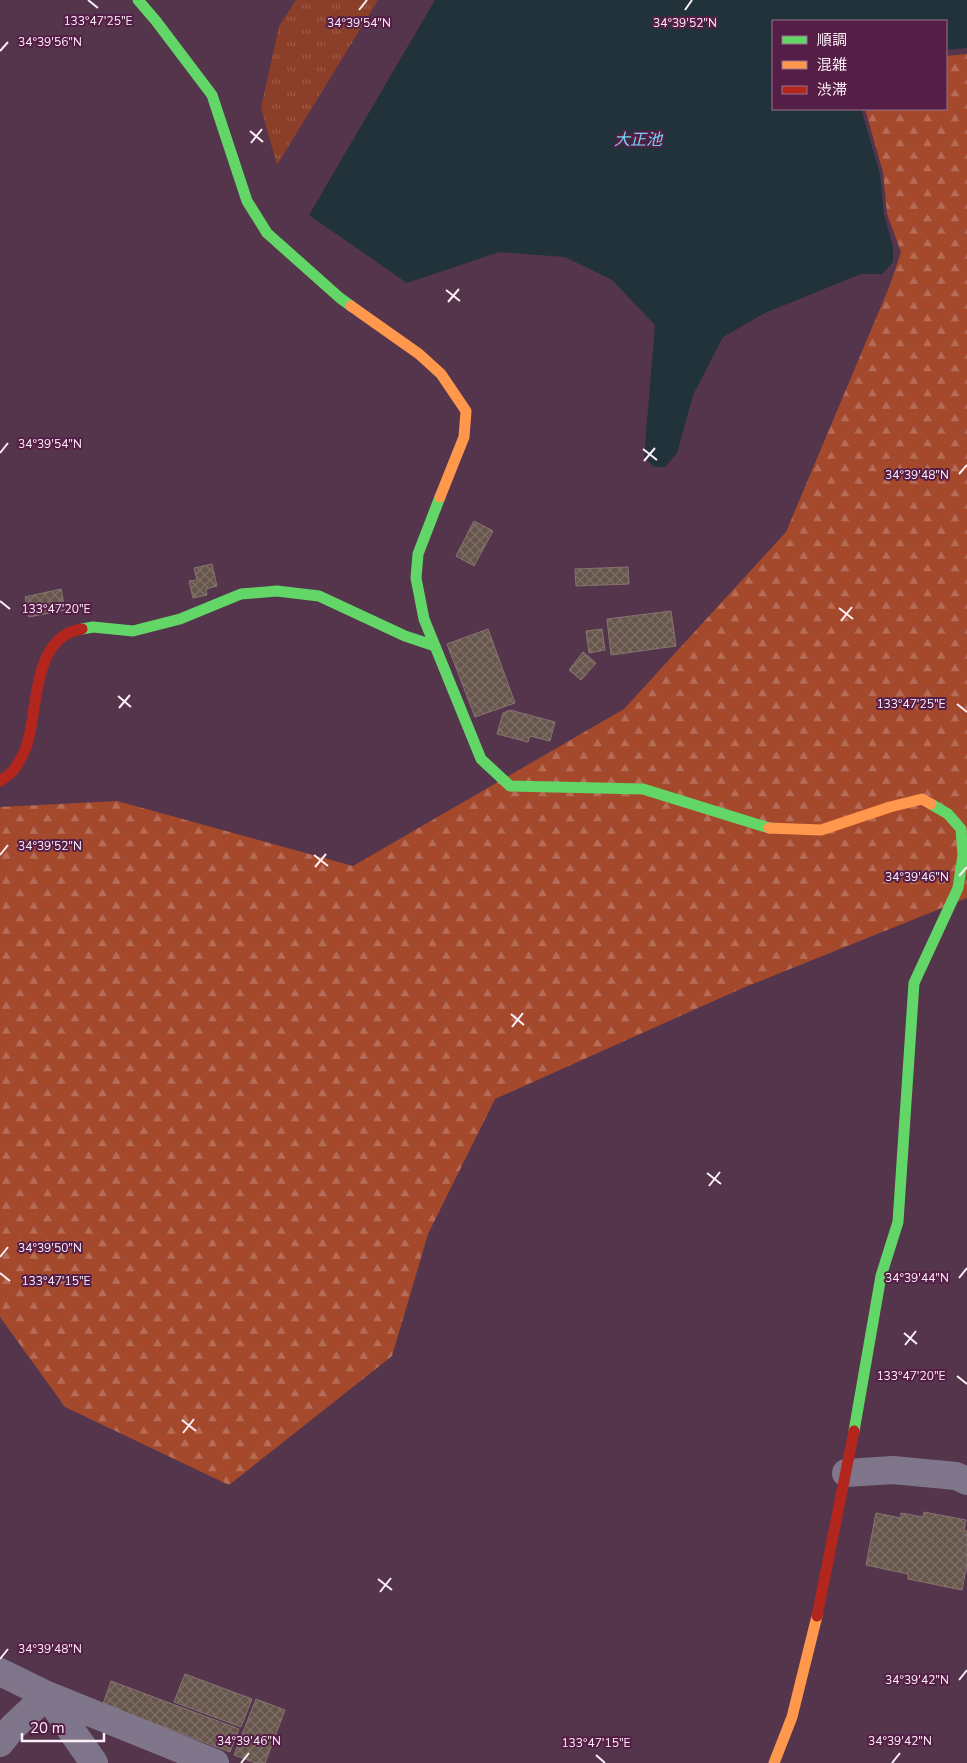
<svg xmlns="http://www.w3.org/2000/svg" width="967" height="1763" font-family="'Nunito Sans','Noto Sans JP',sans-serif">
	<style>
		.grass { fill: url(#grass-tufts) }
		.forest { fill: url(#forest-firs) }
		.water { fill: #22323a }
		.building { fill: url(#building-cross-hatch); stroke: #867570 }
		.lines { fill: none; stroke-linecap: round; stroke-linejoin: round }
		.street { stroke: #80768c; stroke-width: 28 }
		.fast { stroke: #63d668; stroke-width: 11 }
		.slow { stroke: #ff974d; stroke-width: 11 }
		.jam { stroke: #b3261e; stroke-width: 11 }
		.ticks { fill: none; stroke: #fdeff8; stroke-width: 2 }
		.labels { text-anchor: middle; stroke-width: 4; stroke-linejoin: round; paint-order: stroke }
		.water-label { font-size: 16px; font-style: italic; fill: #70d6f4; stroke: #551e47 }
		.ticks-label { font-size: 12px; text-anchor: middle; fill: #fdeff8; stroke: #551e47; stroke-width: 4; stroke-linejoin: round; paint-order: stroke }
	</style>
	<defs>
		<pattern id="grass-tufts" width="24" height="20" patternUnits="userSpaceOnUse" patternTransform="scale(1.25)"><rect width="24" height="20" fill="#8b3f29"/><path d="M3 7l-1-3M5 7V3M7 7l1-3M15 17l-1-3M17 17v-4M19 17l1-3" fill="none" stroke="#9c5b49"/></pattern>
		<pattern id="forest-firs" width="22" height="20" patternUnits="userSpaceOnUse" patternTransform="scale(1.25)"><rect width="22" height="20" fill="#a5492d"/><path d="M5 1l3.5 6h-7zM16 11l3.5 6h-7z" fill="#b76c57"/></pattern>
		<pattern id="building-cross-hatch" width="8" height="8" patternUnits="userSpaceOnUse" patternTransform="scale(1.25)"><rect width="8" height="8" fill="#67564c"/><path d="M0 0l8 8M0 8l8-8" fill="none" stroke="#7e6f67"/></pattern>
	</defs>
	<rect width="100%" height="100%" fill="#54354b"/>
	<path class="grass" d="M296,0H378L277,165L261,108L279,26Z"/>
	<path class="forest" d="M967,54V898L745,987L495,1099L428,1234L392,1356L229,1485L65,1407L0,1317V807L117,801L353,866L624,709L786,532L890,285L901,252L887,214L883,172L865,109H946V56Z"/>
	<path class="water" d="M435,0H967V48L946,50V21H773V109H861L880,174L884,215L893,246V262L882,274H861L765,313L723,337L693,395L677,453L665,467H654L644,457L655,325L612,280L565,257L499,252L407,283L309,215Z"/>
	<path class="building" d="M474,521L493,531L474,566L456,556Z
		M212,564L217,586L206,589L207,595L193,598L189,581L197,580L194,568Z
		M628,567L629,584L576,586L575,569Z
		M61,589L65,610L29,617L25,597Z
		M671,611L676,646L611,655L607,619Z
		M488,629L515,703L475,717L447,644Z
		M602,629L605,650L589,653L586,631Z
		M583,652L596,663L581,680L569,670Z
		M510,710L555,722L550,741L530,736L528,742L497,734L503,713Z
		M924,1512L966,1520L964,1531H967V1565L962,1590L908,1579V1574L866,1565L876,1513L901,1518V1513L923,1517Z
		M185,1674L252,1699L241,1727L174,1702Z
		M111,1681L239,1729L230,1752L103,1704Z
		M256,1699L285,1710L265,1763H256L234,1755Z"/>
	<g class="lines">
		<path class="street" d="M846,1473L893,1470L956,1476L967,1481
			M0,1672L47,1695L215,1763
			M0,1743L13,1727L47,1695L94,1763"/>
		<path class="fast" d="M138,0L156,21L212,95L247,201L267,233L340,298L351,306
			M440,497L418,554L416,578L424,619L481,759L510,786L643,789L769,828
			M82,629L93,627L133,631L180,619L241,594L277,591L319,596L405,636L435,646
			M854,1431L881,1276L898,1222L914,983L958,888L963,855L961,829L948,814L931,804"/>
		<path class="slow" d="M351,306L419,354L441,374L466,411L464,437L440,497
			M769,828L821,830L890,807L922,799L931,804
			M774,1763L792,1717L817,1616"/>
		<path class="jam" d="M0,781C4,778 9,775 12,772C18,765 26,750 28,741C38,706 33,636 82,629
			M817,1616L854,1431"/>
	</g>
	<path class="ticks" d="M88,0L98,8M359,10L367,0M685,10L692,0M0,51L8,42M250,131L263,142M251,143L262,129M446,290L460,301M448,302L459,289M643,449L657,460M0,453L8,443M644,461L655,448M959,474L967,465M0,601L10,609M839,608L853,619M841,621L852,607M118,696L131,707M957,704L967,712M119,708L130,695M0,855L8,845M314,855L328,866M315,867L326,854M959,876L967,867M511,1014L524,1025M512,1027L523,1013M707,1173L721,1184M709,1186L720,1172M0,1257L8,1247M0,1273L10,1281M959,1278L967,1268M904,1333L917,1344M905,1345L916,1331M957,1376L967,1384M182,1420L196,1431M183,1433L194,1419M378,1579L392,1590M380,1592L391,1578M0,1659L8,1649M959,1680L967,1670M596,1755L605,1763M241,1763L249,1753M892,1763L900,1753"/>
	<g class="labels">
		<g class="water-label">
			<text x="638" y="145">大正池</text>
		</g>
	</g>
	<g class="ticks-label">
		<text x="98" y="25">133°47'25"E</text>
		<text x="359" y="27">34°39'54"N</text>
		<text x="685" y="27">34°39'52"N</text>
		<text x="50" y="46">34°39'56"N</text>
		<text x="50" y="448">34°39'54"N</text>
		<text x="917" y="479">34°39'48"N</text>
		<text x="56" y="613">133°47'20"E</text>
		<text x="911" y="708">133°47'25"E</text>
		<text x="50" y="850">34°39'52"N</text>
		<text x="917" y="881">34°39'46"N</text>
		<text x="50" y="1252">34°39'50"N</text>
		<text x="917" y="1282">34°39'44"N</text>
		<text x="56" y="1285">133°47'15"E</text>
		<text x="911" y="1380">133°47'20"E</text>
		<text x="50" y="1653">34°39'48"N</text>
		<text x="917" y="1684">34°39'42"N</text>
		<text x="249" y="1745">34°39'46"N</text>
		<text x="900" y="1745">34°39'42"N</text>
		<text x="596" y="1747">133°47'15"E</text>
	</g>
	<rect x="772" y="20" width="175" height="90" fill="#551e47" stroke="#98728e"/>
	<rect x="782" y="36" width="25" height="8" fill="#63d668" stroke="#98728e"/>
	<text x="817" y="45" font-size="15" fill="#fdeff8">順調</text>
	<rect x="782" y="61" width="25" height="8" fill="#ff974d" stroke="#98728e"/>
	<text x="817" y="70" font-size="15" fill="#fdeff8">混雑</text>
	<rect x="782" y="86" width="25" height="8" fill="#b3261e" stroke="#98728e"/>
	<text x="817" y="95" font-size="15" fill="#fdeff8">渋滞</text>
	<path d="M22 1733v8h82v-8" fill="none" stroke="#fdeff8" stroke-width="2.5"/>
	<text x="30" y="1733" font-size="15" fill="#fdeff8" stroke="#551e47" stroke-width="4" paint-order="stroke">20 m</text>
</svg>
